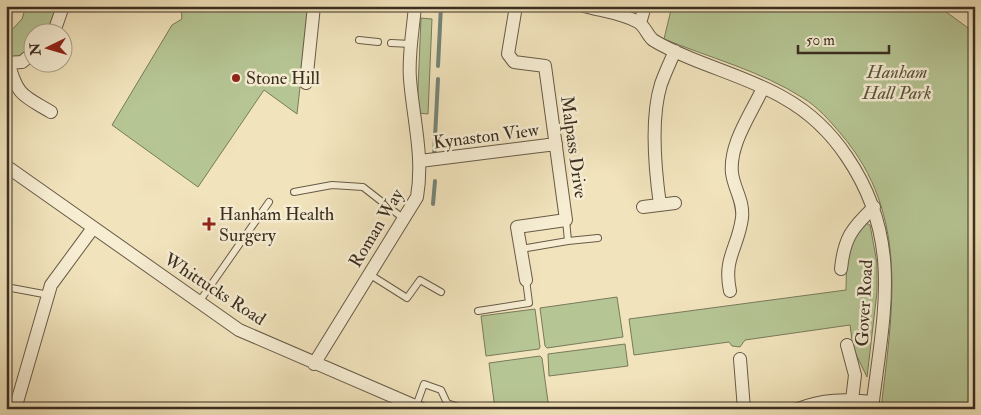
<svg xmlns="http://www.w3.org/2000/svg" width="981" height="415" font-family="'IM FELL Double Pica',serif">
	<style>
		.green { fill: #b6c594; stroke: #787a5a }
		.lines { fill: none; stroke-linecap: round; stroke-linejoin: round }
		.stream { stroke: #748477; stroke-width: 4 }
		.lane-casing { stroke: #685b47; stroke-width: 8 }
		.street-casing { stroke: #685b47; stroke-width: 14 }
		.lane { stroke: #f6edd3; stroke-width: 6 }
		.street { stroke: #f6edd3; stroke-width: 12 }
		.poi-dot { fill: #8f2418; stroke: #f6edd3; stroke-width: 2 }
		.labels { text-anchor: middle; stroke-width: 5; stroke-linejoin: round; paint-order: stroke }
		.park-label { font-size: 18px; font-style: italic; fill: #59543d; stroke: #f6edd3 }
		.poi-label { font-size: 18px; fill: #3a2e20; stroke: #f6edd3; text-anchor: start }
		.street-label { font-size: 18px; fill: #3a2e20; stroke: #f6edd3 }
	</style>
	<rect width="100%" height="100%" fill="#f1e3bc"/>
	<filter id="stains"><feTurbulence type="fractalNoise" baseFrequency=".004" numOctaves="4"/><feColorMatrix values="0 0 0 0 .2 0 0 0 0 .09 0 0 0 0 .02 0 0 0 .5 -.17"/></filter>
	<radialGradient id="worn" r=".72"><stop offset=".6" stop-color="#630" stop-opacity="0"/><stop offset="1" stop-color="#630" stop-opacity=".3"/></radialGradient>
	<path class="green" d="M26,6H58L46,32H32V48L17,57L6,58V36L22,19Z
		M181,6H309L297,114L264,90L198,187L112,125L172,25L182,19Z
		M672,6H938L975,33V409H881C892,311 911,216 841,134C830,121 818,107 803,98C763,72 708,57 664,39Z
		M421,18L432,19L428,114L417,113Z
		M866,223L870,225L877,263V292L867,377L853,348L850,325L745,340L740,347L732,346L729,342L634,355L629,319L846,290C847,257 844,251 866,223Z
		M617,297L623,337L547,348L545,346L540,308Z
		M535,309L540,347L539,349L486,356L481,316Z
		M625,344L628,366L549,376L548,354Z
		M540,356L542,358L549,409H495L489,363Z"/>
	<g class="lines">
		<path class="stream" d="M438,66L441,6
			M434,157L438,79
			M433,204L435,181"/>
		<g class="lane-casing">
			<path id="lane" d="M359,40L378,42
				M391,43L411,44
				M294,192L332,185L363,187L404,219
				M568,241L598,238
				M521,249L568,241L566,220
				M369,274L407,298L420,280L441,292
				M6,287L49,295
				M199,302L269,202
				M478,311L529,303L526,280
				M416,406L424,384L441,390L447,403L464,409"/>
		</g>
		<g class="street-casing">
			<path id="street" d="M516,6L508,54L514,62L545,66L566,220L517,227L526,280
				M584,6C602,11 622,13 638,22C645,26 647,35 653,40C664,47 678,53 690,58C721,71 755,81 784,98C809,112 831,133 847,157C904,241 883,316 872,409
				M640,23L645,6
				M54,32L63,6
				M6,63L22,62L32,54
				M9,64C17,96 24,96 51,112
				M306,83L314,6
				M420,161L556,144
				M6,166L239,330L422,409
				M660,205C655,169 650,119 661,84C665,73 670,62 675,51
				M643,207L675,203
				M841,269C844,238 852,228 874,207
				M730,291C723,258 738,248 742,218C744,201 734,189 732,173C729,144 751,114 763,88
				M847,345L855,375L852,400
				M740,359L744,409
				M314,364L417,197C424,157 413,118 410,79C408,56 413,30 415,6
				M15,409L51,285L93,228
				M798,409C822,399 846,399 872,402"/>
		</g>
		<use href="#lane" class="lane"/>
		<use href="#street" class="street"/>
	</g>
	<g class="poi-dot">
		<circle cx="236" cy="78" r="5"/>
		<path d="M206.5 216.5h5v5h5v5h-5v5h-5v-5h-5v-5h5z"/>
	</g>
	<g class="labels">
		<g class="park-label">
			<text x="897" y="78">Hanham<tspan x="897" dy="21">Hall Park</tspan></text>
		</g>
		<g class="poi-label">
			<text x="246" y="84">Stone Hill</text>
			<text x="219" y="220">Hanham Health<tspan x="219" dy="21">Surgery</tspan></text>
		</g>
		<g class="street-label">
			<text transform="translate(486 136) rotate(-7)" y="6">Kynaston View</text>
			<text transform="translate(574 147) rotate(82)" y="6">Malpass Drive</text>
			<text transform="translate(376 228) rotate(-59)" y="6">Roman Way</text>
			<text transform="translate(215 289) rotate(33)" y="6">Whittucks Road</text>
			<text transform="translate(864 303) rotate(-87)" y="6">Gover Road</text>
		</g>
	</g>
	<rect width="981" height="415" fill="none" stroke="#f1e3bc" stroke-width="25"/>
	<rect x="8" y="8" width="966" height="400" fill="none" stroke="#3a2e20" stroke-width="2.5"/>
	<rect x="12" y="12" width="956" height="390" fill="none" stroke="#3a2e20"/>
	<g transform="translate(48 48) rotate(265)"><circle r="24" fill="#f6edd3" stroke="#aba18b"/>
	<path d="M0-4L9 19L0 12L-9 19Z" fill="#8f2418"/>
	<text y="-8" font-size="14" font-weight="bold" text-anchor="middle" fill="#3a2e20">N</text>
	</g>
	<path d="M798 45v8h91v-8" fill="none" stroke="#3a2e20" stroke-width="2.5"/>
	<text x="806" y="45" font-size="15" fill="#3a2e20" stroke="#f6edd3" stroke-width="4" paint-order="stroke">50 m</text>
	<rect width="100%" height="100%" filter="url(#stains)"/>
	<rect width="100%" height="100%" fill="url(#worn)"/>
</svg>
